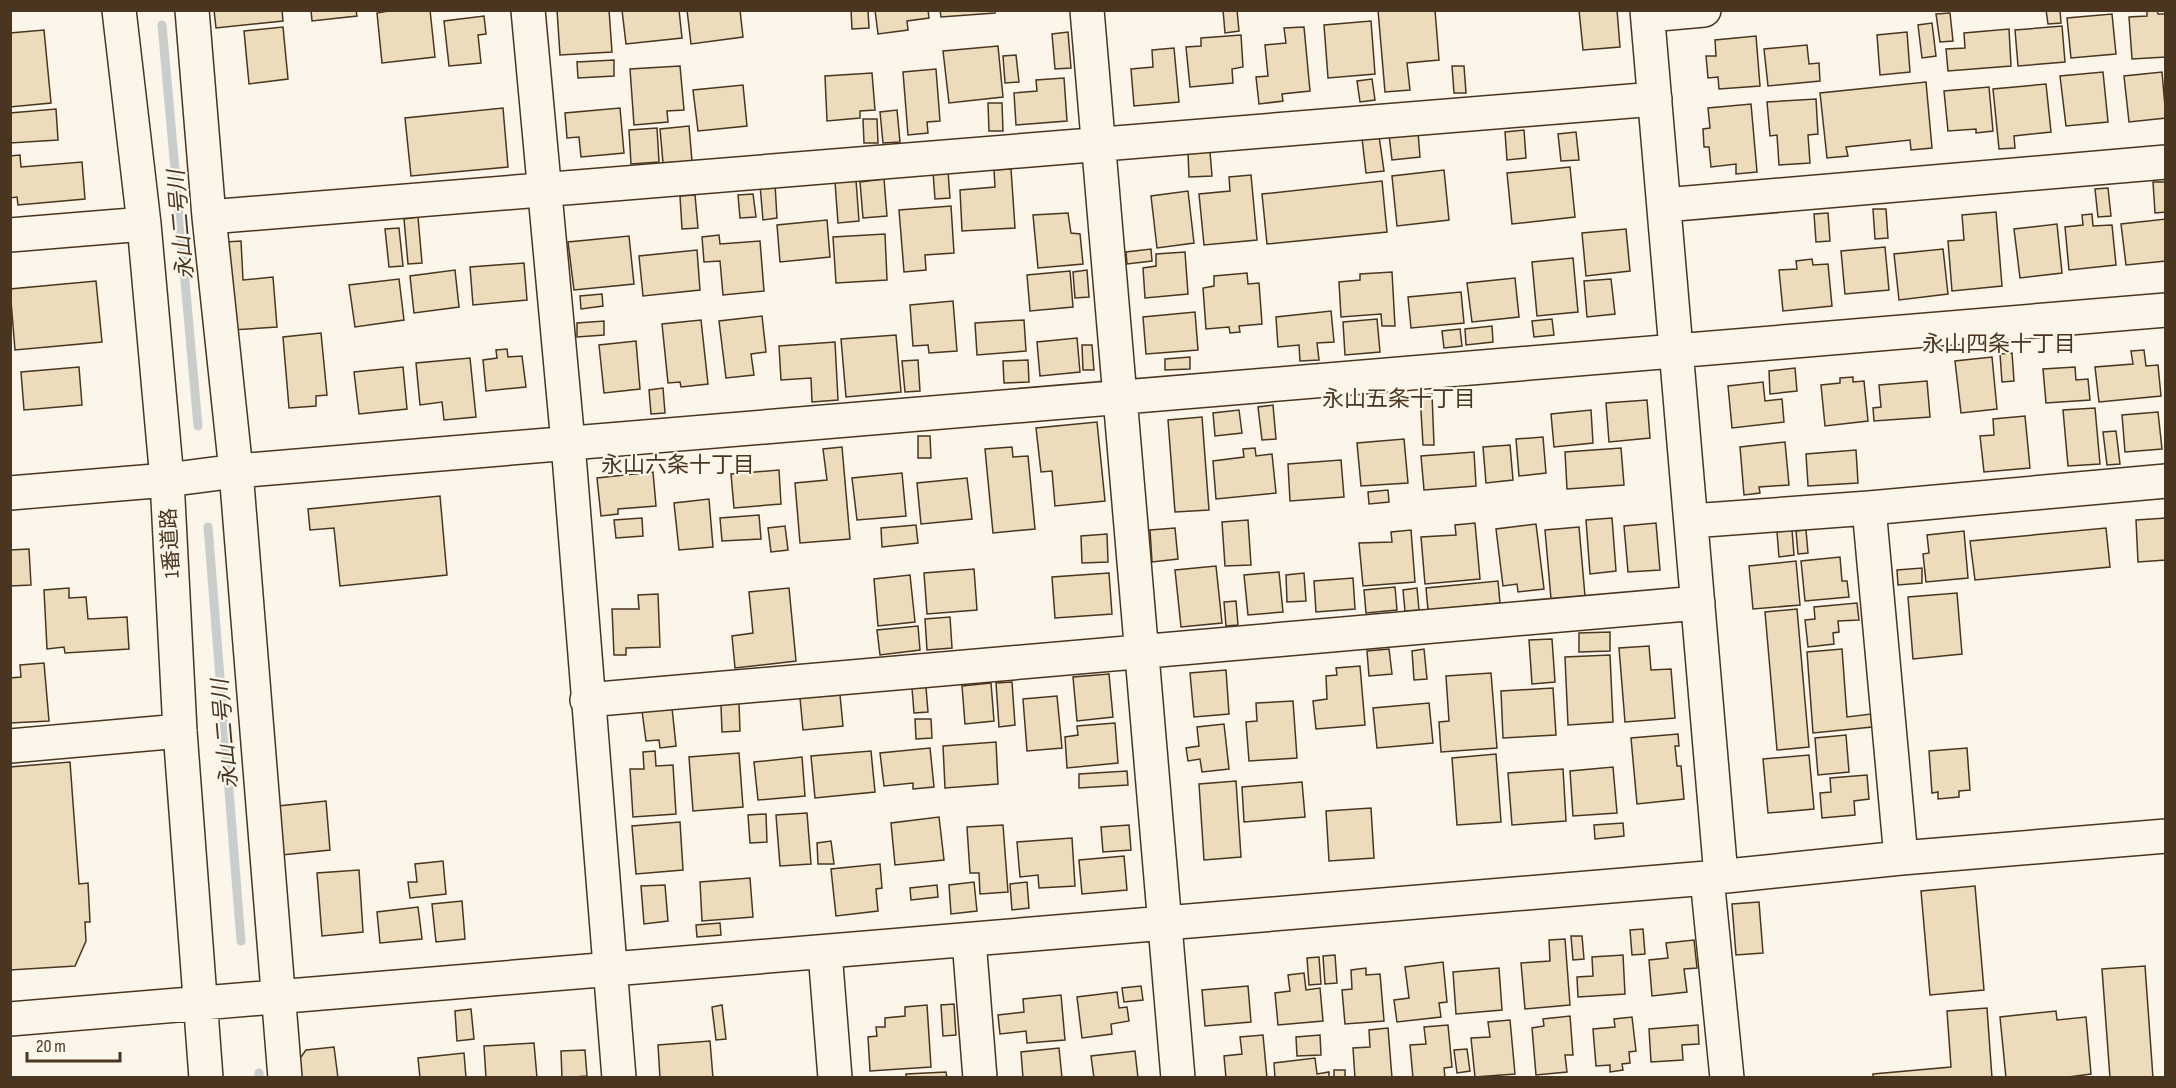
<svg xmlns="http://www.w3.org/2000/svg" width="2176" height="1088" font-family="'Sofia Sans Condensed','Noto Sans JP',sans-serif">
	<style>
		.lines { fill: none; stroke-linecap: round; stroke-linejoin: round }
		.stream { stroke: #c9cecd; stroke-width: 9 }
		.building { fill: #ecdcbc; stroke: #4a3520; stroke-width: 1.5 }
		.minor-casing { stroke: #4a3520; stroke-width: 36 }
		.minor { stroke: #fbf6e9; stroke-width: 33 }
		.labels { text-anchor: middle; stroke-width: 4.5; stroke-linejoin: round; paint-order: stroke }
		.street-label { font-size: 21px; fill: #4a3520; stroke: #fbf6e9 }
		.water-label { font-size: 22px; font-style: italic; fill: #4a3520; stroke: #fbf6e9 }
		.neighbourhood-label { font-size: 22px; fill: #4a3520; stroke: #fbf6e9 }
	</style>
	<rect width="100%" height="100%" fill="#fbf6e9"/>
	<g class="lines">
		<path class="stream" d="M162,25L198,426
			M208,527L241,941
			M259,1073V1078"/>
	</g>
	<path class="building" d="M214,10H282L283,21L216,28Z
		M311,10H356L357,16L312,21Z
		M394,10H430L435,57L382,63L377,13Z
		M557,10H609L612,52L560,55Z
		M622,10H679L682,38L626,44Z
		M687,10H740L743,37L691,44Z
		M851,10H868L869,28L852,29Z
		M875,10H928L929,18L907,21L908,30L878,34Z
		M940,10H995V13L941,17Z
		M1223,10H1237L1239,31L1225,33Z
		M1378,10H1435L1439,60L1407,63L1410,90L1385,92Z
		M1579,10H1617L1620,47L1583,50Z
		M2046,10H2060L2061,23L2048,24Z
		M2147,10H2157L2158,14H2166V57L2132,59L2129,17L2147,16Z
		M1950,13L1953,41L1940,42L1936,14Z
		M2112,14L2116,54L2071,58L2067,18Z
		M484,16L486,34L478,35L481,63L449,66L444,21Z
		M1371,21L1375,74L1328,78L1324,25Z
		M1932,23L1936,56L1922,58L1918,25Z
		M2062,26L2065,62L2018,66L2015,30Z
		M283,27L288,79L249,84L244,31Z
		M1304,27L1310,91L1282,94L1283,101L1259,104L1256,77L1268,76L1265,45L1286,43L1284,28Z
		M2009,29L2011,66L1948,71L1946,49L1965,48L1964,33Z
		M44,30L51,103L10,107V33Z
		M1068,32L1071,68L1055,69L1052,34Z
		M1907,32L1910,72L1880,75L1877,35Z
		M1241,35L1243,67L1232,69L1233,83L1190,87L1186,47L1201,46V38Z
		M1756,36L1760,86L1719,89L1718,77L1708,78L1706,56H1716L1715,40Z
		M1807,45L1809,64L1819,63L1820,81L1768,86L1764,49Z
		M998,46L1003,97L949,103L943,51Z
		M1174,48L1179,102L1134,106L1131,69L1153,67L1152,50Z
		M1016,55L1019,82L1005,83L1003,56Z
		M614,60V76L578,78L577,62Z
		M680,66L684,110L667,111L668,122L634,125L630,69Z
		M1452,66H1464L1466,93H1454Z
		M936,69L940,121L927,122L928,133L908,135L903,72Z
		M2103,72L2108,122L2066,126L2060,76Z
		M2162,72L2166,118L2129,122L2124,76Z
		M872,73L875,110L860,111V118L827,121L825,76Z
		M1064,78L1067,121L1016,125L1014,93L1037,91L1036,80Z
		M1372,79L1375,100L1360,102L1357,81Z
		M1926,82L1932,148L1911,150L1910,140L1846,147L1848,156L1827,158L1820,93Z
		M2046,84L2051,132L2014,136L2015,148L1999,149L1993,89Z
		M743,85L747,126L698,131L693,90Z
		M1989,87L1993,131L1976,133V129L1948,131L1944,91Z
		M1816,99L1818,134L1808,135L1810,163L1779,165L1777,135L1770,136L1767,102Z
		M988,103H1002L1003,131H989Z
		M1751,104L1757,172L1736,174V164L1711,167L1709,147H1704L1703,129L1710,128L1708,108Z
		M503,108L508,167L411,176L405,118Z
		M620,108L624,153L581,157L579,137L567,138L565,113Z
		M56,109L58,140L10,143V113Z
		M897,110L900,142L883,143L880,112Z
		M863,119H877L878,143H864Z
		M689,126L692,161L663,163L660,129Z
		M657,128L659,162L631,164L629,130Z
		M1524,130L1526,158L1507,160L1505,132Z
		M1418,132L1420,157L1392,160L1389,135Z
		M1576,132L1579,160L1561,161L1558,134Z
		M1379,136L1384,171L1366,173L1362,138Z
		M1210,152L1212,176L1189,177L1188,153Z
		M20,155L21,167L82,162L85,199L18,205L17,197L10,198V156Z
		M1570,167L1575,217L1512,224L1507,173Z
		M1011,169L1015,228L962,231L960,190L995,187L994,170Z
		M1444,170L1449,220L1397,226L1392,176Z
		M948,171L950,198L935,199L933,172Z
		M1251,175L1257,240L1204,245L1199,194L1230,191L1229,177Z
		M884,179L887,216L863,218L860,182Z
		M856,180L859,221L838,223L835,182Z
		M1382,181L1387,232L1267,244L1262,194Z
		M2153,182H2166V212L2155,213Z
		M775,184L777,218L763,220L760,185Z
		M2108,188L2111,216L2098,217L2095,189Z
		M1188,191L1194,243L1157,248L1151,196Z
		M753,194L756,217L740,218L738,195Z
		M695,195L698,228L682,229L680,196Z
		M951,206L954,253L925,255L926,270L904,272L899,210Z
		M1873,209H1886L1888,238L1875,239Z
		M1996,212L2002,286L1952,291L1948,241L1964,240L1962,215Z
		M1068,213L1071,233L1080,234L1083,264L1038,268L1033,215Z
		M1828,213L1830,241L1816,242L1814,214Z
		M2092,214L2093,226L2112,225L2116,265L2069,270L2065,227L2083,225L2082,215Z
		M418,217L422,263L408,264L404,219Z
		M2166,219V261L2126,265L2121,224Z
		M827,220L830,257L780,262L777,225Z
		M2057,224L2062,273L2020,278L2014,229Z
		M399,228L403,266L389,267L385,229Z
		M1626,229L1630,271L1586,276L1582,233Z
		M885,234L887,280L836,283L833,237Z
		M719,235L720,244L760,241L764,291L723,295L720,261L704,262L702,237Z
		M629,236L634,284L574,290L568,242Z
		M241,241L243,280L273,277L277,327L232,330L226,242Z
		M1885,247L1889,290L1845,294L1841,251Z
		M1151,249L1152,261L1127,264L1126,252Z
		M1943,249L1948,294L1899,300L1894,254Z
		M697,250L700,290L643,296L639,256Z
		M1185,252L1188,294L1145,298L1143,268L1156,266V254Z
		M1573,258L1578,312L1537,316L1532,262Z
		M1812,259L1813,265L1828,264L1832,306L1783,311L1779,270L1797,269L1796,261Z
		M524,263L527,300L473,305L470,267Z
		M455,270L459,307L414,313L410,276Z
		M1087,270L1089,297L1075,298L1073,272Z
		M1070,271L1073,307L1030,311L1027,275Z
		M1392,272L1395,326H1382L1381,314L1341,317L1339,282L1360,280V274Z
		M1247,273L1248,284L1259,283L1262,324L1239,326L1240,332L1230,333L1229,327L1206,329L1203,288L1214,286V276Z
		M1515,278L1519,317L1472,322L1467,283Z
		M399,279L404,320L355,327L349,285Z
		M1611,279L1615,314L1587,317L1584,281Z
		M96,281L102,342L15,350L10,289Z
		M1461,292L1464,323L1411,328L1408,297Z
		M602,294L603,306L581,309L580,296Z
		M953,301L957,351L929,353L928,345L913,346L910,305Z
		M1331,311L1334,342L1317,343L1319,360L1300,361L1299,345L1278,347L1276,317Z
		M1195,312L1198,350L1146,354L1143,317Z
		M762,316L766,352L751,354L754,375L726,378L719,321Z
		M1377,319L1380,352L1345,355L1343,322Z
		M1552,319L1554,335L1534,337L1532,321Z
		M701,320L708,384L681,387L680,382L668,383L662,324Z
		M1024,320L1026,351L977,355L975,323Z
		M604,321V335L577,337V323Z
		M1492,326L1493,342L1466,345L1465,329Z
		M1460,329L1462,346L1444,348L1442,331Z
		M321,333L327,395L316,396V406L289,408L283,337Z
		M896,335L901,392L846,397L841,339Z
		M1077,338L1080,372L1040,376L1037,342Z
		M636,341L640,389L604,393L599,345Z
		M835,342L838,400L812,402L811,378L781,380L779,346Z
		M1082,345H1092L1094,370H1083Z
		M507,349L508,357L522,356L526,387L486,391L483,360L497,358L496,350Z
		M2144,350L2146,366L2158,365L2161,396L2099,402L2095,367L2133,364L2131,351Z
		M2012,353L2014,381L2002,382L2000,354Z
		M1190,357V369L1165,370V359Z
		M1992,357L1997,409L1961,413L1955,361Z
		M470,358L476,417L444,420L442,402L420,405L416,363Z
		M918,360L920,391L905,392L902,361Z
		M1028,360L1029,382L1004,383L1003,361Z
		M79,367L82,405L24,410L21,372Z
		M403,367L407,409L359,414L354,372Z
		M2075,367L2076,380L2088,379L2090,400L2046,403L2043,369Z
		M1795,368L1797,391L1770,394L1769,371Z
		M1853,377V382L1864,381L1868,421L1825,426L1821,385L1840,383V378Z
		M1927,381L1930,417L1874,421L1873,408L1881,407L1879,385Z
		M1763,382L1765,401L1782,399L1784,422L1732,428L1728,386Z
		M663,388L665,413L651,414L649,390Z
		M1432,394L1434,445H1423L1420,395Z
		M1647,400L1650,438L1609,442L1606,403Z
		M1273,405L1276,439L1262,440L1258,407Z
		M2095,408L2100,464L2068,466L2063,410Z
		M1239,410L1242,433L1215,436L1213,413Z
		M1591,410L1593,443L1554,447L1551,414Z
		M2158,412L2162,449L2125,452L2122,415Z
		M2025,416L2030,468L1984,472L1980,436L1994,435L1993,419Z
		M1202,417L1209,510L1175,512L1168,420Z
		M1097,422L1105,501L1055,506L1052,471L1041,472L1036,428Z
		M2116,431L2120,464L2107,465L2103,432Z
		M918,436H930L931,458H918Z
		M1543,437L1546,473L1519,476L1516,439Z
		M1404,439L1408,483L1361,486L1357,443Z
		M1785,442L1789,485L1759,487L1760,493L1744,495L1740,447Z
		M1510,445L1513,480L1486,483L1483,447Z
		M842,447L850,539L800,543L795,483L827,480L823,449Z
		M1012,447L1013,457L1028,456L1035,529L993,533L985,449Z
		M1255,448L1256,456L1272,454L1276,493L1216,499L1213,461L1244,457L1243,449Z
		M1621,448L1624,485L1567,489L1565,452Z
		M1856,450L1858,483L1808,486L1806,454Z
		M1474,452L1476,486L1424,490L1421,456Z
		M1341,460L1344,497L1290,501L1288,464Z
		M779,470L781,504L734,508L731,474Z
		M653,472L656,506L618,509V514L601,516L597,478Z
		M902,473L906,516L857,520L852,478Z
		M967,478L972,519L921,524L917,483Z
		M1388,490L1389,502L1369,504L1368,492Z
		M440,496L447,575L340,586L334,528L310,530L308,509Z
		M709,499L713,547L679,550L674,503Z
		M759,515L761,539L722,541L720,518Z
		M642,518L643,536L616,538L614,520Z
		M1612,518L1616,571L1590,574L1586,520Z
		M2166,518V560L2138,562L2136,520Z
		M1248,520L1251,565L1225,566L1222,522Z
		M1475,523L1480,579L1425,584L1421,537L1456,535L1455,525Z
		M1656,523L1660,570L1628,572L1624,526Z
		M1536,524L1544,589L1518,592L1517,584L1503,586L1496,529Z
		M916,525L918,543L882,547L881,528Z
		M785,526L788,550L771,552L768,528Z
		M1579,527L1585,596L1551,599L1545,530Z
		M1175,528L1178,559L1152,562L1150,530Z
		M2106,528L2110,567L1975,580L1970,541Z
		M1411,530L1415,582L1363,586L1359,543L1392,542L1391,532Z
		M1792,530L1794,555L1779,557L1777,532Z
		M1806,530L1808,553L1798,554L1796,531Z
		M1964,531L1968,578L1926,582L1923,554L1929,553L1927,535Z
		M1107,534L1108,562L1082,563L1081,536Z
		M29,549L31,585L10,586V550Z
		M1840,557L1842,581H1847L1849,597L1805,601L1801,561Z
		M1796,561L1800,605L1753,609L1749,566Z
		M1216,566L1222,623L1181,627L1175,570Z
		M1922,568V583L1898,585L1897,570Z
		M974,569L977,610L927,614L924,573Z
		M1279,572L1283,612L1248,615L1244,575Z
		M1109,573L1112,614L1055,618L1052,577Z
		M1304,573L1306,601L1287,602L1286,575Z
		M910,575L915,622L878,626L874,579Z
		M1353,578L1355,609L1316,612L1314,581Z
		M1498,581L1500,603L1428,610L1426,588Z
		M1395,587L1397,610L1366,613L1364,590Z
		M69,588V598L86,597L88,619L127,617L129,649L65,653L64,647L47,649L44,590Z
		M789,588L796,661L735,668L732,636L753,633L749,592Z
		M1417,588L1419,610L1405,611L1403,590Z
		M1957,593L1962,654L1913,659L1908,597Z
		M658,594L660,647L626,648V655H614L612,609H639L638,595Z
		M1236,601L1238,625L1226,626L1224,602Z
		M1857,603L1859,620L1838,621L1839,632L1833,633L1834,644L1808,647L1805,620L1815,619L1814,607Z
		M1797,609L1809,747L1777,750L1765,612Z
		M950,617L952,648L927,650L925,619Z
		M918,626L920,650L880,655L877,630Z
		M1610,632V651L1579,652V633Z
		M1552,639L1555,682L1532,684L1529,640Z
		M1649,646L1651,670L1671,669L1675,718L1625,722L1619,648Z
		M1389,649L1392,674L1369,676L1367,651Z
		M1424,649L1427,679L1414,680L1412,651Z
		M1842,649L1847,717L1871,714L1872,727L1813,733L1807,652Z
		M1610,655L1613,722L1568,725L1565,657Z
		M44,663L49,721L10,723V678L21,677L20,665Z
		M1360,666L1365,725L1316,729L1313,701L1327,699L1326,676L1337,675L1336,668Z
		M1226,670L1229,714L1194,717L1190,673Z
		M1491,673L1497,748L1441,752L1439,722L1449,721L1446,676Z
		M1109,674L1113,717L1077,721L1073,677Z
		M1012,682L1015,725L999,727L996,683Z
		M991,683L994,721L965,724L962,686Z
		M926,687L928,712L914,713L912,688Z
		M1553,688L1556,735L1503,738L1501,691Z
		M840,695L843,726L803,730L800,698Z
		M1057,696L1062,748L1027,751L1023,699Z
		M1293,701L1297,758L1249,761L1246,722L1257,721L1256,703Z
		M739,703L740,731L722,732L721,705Z
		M1429,703L1433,743L1377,748L1373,708Z
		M672,708L676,746L660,748L659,740L646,741L642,711Z
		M915,719H931L932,738L916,739Z
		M1115,723L1118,763L1067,768L1065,737L1078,735L1077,726Z
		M1224,724L1229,769L1202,772L1200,759L1188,761L1186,748L1199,746L1197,727Z
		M1678,734L1679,746H1675L1677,766H1681L1684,799L1637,804L1631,738Z
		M1846,735L1849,772L1818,775L1815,738Z
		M996,742L998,784L945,788L943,746Z
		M930,748L934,787L913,789V783L884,786L880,753Z
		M1967,748L1970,790L1959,791V797L1938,799V792L1932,793L1929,751Z
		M655,751L656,766L673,765L676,814L633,817L630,769H644L643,752Z
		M871,751L875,792L815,798L811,756Z
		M739,753L743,807L693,811L689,757Z
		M1496,754L1501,822L1457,825L1452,758Z
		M1809,755L1814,809L1768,813L1763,759Z
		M802,757L805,796L758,800L754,762Z
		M70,762L79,884L88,883L90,922H85L86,941L75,966L10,970V767Z
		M1613,767L1617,813L1573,816L1570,771Z
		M1563,769L1566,821L1512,825L1508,773Z
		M1127,771L1128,785L1079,788V774Z
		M1867,775L1869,799L1854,801L1855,815L1822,818L1820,793L1831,792L1830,778Z
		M1236,781L1241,857L1204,860L1199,784Z
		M1302,782L1305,817L1244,822L1242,787Z
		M326,801L330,850L282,855L278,806Z
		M1371,808L1374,858L1329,861L1326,811Z
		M807,813L811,864L780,866L776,815Z
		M766,814L767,842L750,843L748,815Z
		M939,817L944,860L895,865L891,823Z
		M680,822L683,870L636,874L632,826Z
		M1623,823L1624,836L1595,839L1594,825Z
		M1003,825L1008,892L980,894L979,873H970L967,827Z
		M1129,825L1131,850L1103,852L1101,827Z
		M1072,838L1075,886L1039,888L1038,875L1020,877L1017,842Z
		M831,841L834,864H818L817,843Z
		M1124,856L1127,890L1082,894L1079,860Z
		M443,861L446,894L410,898L408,882H417L415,864Z
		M880,864L882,888L876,889L878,911L836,916L831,869Z
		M359,870L363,932L322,936L317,873Z
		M750,878L753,917L702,921L700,882Z
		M974,882L977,911L951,914L949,885Z
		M1027,882L1029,908L1012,910L1010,884Z
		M665,885L668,921L644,924L641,886Z
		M937,885L938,897L911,900L910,888Z
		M1975,886L1984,990L1930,995L1921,891Z
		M462,901L465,939L436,942L432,904Z
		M1759,902L1763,953L1736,955L1732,904Z
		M418,907L422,939L380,943L377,912Z
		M720,923L721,935L697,937L696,925Z
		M1643,929L1645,954L1632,955L1630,930Z
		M1571,936H1582L1584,959L1573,960Z
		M1565,939L1570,1005L1525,1009L1521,963L1550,961L1549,940Z
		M1694,940L1697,968L1684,969L1687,992L1652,996L1649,960L1668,958L1666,943Z
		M1335,955L1337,983L1325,984L1323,956Z
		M1623,955L1625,994L1578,997L1577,977L1593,976L1592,957Z
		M1319,957L1321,984L1309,985L1307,958Z
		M1443,962L1447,1002L1439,1003L1441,1017L1397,1022L1394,1000L1409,998L1405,967Z
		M2145,966L2153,1078H2110L2102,969Z
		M1366,968V975L1380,974L1384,1021L1345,1024L1342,990L1352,989L1351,970Z
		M1499,968L1502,1010L1456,1014L1453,972Z
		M1304,973L1306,990L1320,988L1323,1021L1278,1025L1275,993L1290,991L1288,975Z
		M1141,986L1143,1000L1124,1002L1122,988Z
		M1248,986L1251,1022L1205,1026L1202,990Z
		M1117,992L1119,1008L1127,1007L1129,1021L1111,1024L1112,1034L1082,1038L1077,997Z
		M1061,995L1065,1040L1027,1043L1026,1031L1000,1034L998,1015L1024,1012L1023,999Z
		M954,1004L956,1035L943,1036L941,1005Z
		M722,1005L726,1039L716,1040L712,1007Z
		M927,1005L931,1067L870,1071L868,1037L877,1036L876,1027H885V1018L905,1016V1007Z
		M1987,1008L1992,1078H1873V1074L1951,1067L1947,1011Z
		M471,1009L474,1039L457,1041L455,1011Z
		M2056,1011L2057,1020L2086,1017L2091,1074L2061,1078H2006L2000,1017Z
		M1570,1016L1573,1055H1565L1567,1072L1536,1075L1532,1028L1544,1026L1543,1019Z
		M1632,1017L1636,1051L1629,1052L1630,1063L1622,1064L1623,1070L1610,1072V1065L1596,1066L1593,1029L1615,1027L1614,1019Z
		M1510,1020L1515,1074L1475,1077L1471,1038L1490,1037L1488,1022Z
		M1448,1025L1452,1067L1444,1068L1445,1078H1413L1410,1045L1426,1044L1424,1027Z
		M1698,1025L1699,1044L1682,1045L1683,1060L1651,1062L1649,1029Z
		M1388,1028L1392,1078H1355L1353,1048L1370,1047L1369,1030Z
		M1263,1035L1267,1078H1226L1224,1056L1242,1054L1240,1037Z
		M1320,1035L1321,1055L1297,1056L1296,1037Z
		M710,1041L713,1078H660L658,1045Z
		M534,1043L537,1078H486L484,1046Z
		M334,1047L338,1078H300L298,1061L306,1050Z
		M1059,1048L1062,1078H1023L1021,1052Z
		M1467,1049L1470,1071L1457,1073L1454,1050Z
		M585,1050L587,1076L562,1078L561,1051Z
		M1135,1051L1138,1078H1094L1091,1056Z
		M464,1053L466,1078H420L418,1058Z
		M1315,1058L1317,1074L1329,1072V1078H1275L1274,1063Z
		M1334,1070H1345V1078H1334Z
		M946,1072L947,1078H906V1074Z"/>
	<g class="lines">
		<g class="minor-casing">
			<path id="minor" d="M119,10L144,224L167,480L180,731L206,1078
				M192,10L209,217L236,471L285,1078
				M528,10L568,443L619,1078
				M1087,10L1178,1078
				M1647,10L1721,876
				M1648,15L1704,10
				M1664,205L2166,162
				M209,217L1655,99
				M10,235L144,224
				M10,493L167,480L236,471L2166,310
				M1869,508L1901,858
				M1691,521L1869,508L2166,481
				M587,700L1698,603
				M10,746L180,731
				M1707,878L1727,1078
				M969,940L980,1078
				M825,952L835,1078
				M10,1019L1707,878L1901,858L2166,836"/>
		</g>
		<use href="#minor" class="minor"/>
	</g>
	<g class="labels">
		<g class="street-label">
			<text transform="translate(170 543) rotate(-93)" y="7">1番道路</text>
		</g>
		<g class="water-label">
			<text transform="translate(180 225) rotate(-95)" y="8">永山二号川</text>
			<text transform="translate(224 734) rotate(-95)" y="8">永山二号川</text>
		</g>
		<g class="neighbourhood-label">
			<text x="1999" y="351">永山四条十丁目</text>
			<text x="1399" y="406">永山五条十丁目</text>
			<text x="678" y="472">永山六条十丁目</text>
		</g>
	</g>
	<rect width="2176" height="1088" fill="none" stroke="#4a3520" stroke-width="24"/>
	<path d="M27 1052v9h93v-9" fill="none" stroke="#4a3520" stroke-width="3"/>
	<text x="36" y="1052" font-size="18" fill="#4a3520" stroke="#fbf6e9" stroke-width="4.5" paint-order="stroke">20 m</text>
</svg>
